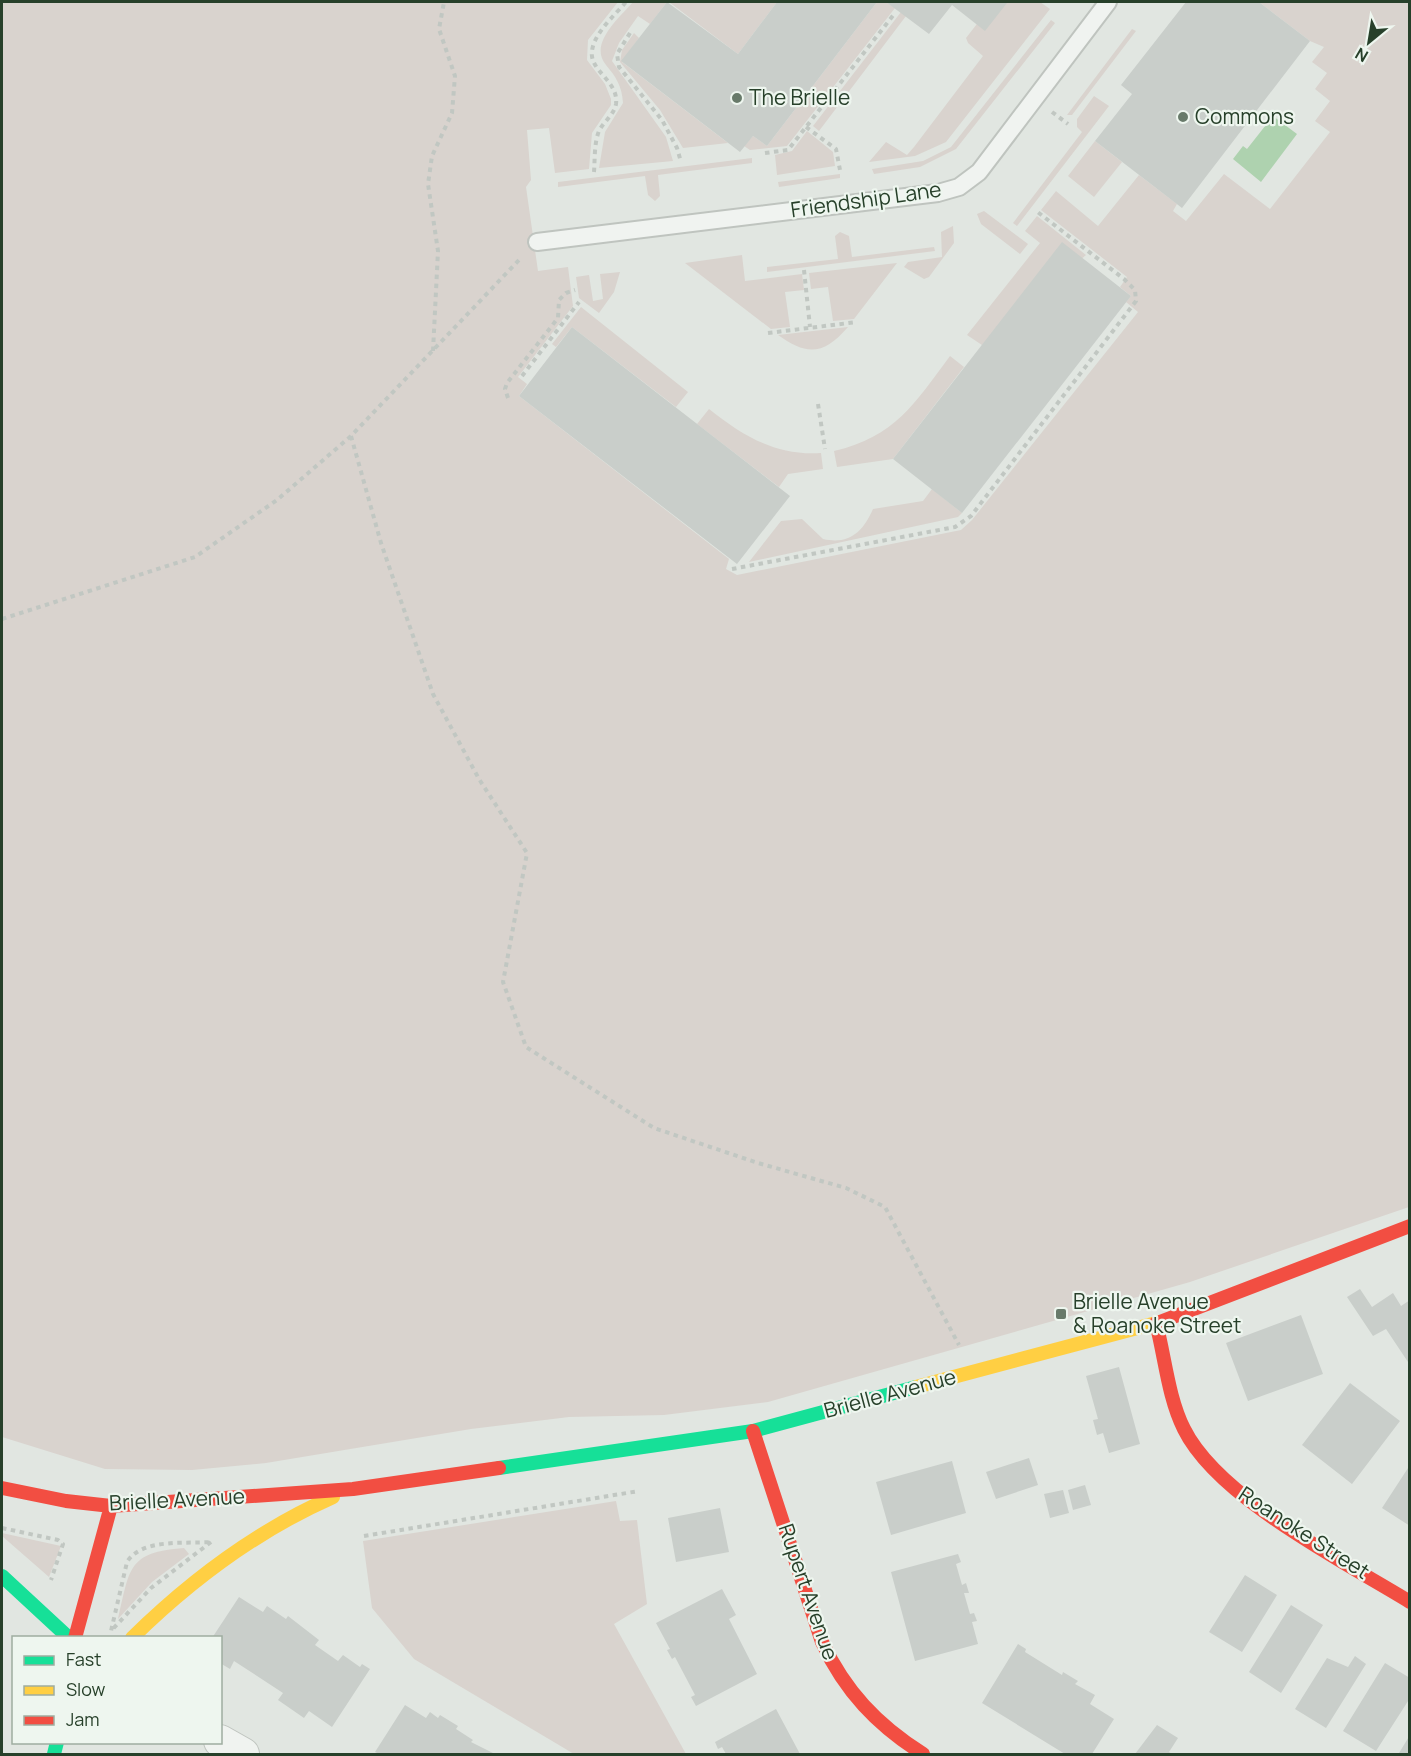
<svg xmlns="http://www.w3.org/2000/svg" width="1411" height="1756" font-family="Manrope,sans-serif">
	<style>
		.green { fill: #d9d3ce }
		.water { fill: #aed2af }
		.building { fill: #c9ceca }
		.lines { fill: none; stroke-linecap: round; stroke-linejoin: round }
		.lane-casing { stroke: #bfc4bf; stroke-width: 20 }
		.street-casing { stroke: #bfc4bf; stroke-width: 34 }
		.path { stroke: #c1c7c2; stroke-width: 4; stroke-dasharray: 4.5 4.5; stroke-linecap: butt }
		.lane { stroke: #f0f3f0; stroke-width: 16 }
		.street { stroke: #f0f3f0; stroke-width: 32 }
		.fast { stroke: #16e098; stroke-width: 14 }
		.slow { stroke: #ffcf43; stroke-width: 14 }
		.jam { stroke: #f24e42; stroke-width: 14 }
		.poi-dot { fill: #687a6a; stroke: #eef6ef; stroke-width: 2 }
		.labels { text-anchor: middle; stroke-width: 4.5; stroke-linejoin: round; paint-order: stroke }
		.poi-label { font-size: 21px; fill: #27402a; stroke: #eef6ef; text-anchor: start }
		.street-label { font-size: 21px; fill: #27402a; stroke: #eef6ef }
	</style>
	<rect width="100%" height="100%" fill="#e1e6e1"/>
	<path class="green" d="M2,2H618L588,40L587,60L605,84L611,99V105L592,133L589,169L555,173L549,128L527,130L531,180L526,187L538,271L568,267L573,306L518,377L527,384L519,396L729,559L726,569L737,575L961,530L972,520L1138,312L1126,302L1131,296L1120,287L1127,277L1041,210L1056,191L1098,226L1139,175L1177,204L1173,211L1186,221L1224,174L1270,209L1330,132L1315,121L1330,101L1315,89L1327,73L1312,62L1324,47L1310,41L1259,2H1409V1207L1190,1282L768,1402L664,1415L569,1417L471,1429L266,1463L192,1470L105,1469L2,1437Z
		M633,2H667L650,24L638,16L619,43L612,61L666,137L673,161L599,168L605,132L623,103C622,86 616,77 606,65C588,44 620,17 633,2Z
		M669,2H777L738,54Z
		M877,2H886L895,8L787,146L750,150L744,146L753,136L767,146Z
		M994,2H1040L1050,9L946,142L915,156L869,162L886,142L907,155L914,147L983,56L968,43L966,38Z
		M901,12L906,16L819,131L813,126Z
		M1051,20L1055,23L956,149L920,167L874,174L872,169L923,161L951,147Z
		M1132,29L1136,31L1072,115H1067Z
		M634,33L639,38L622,62L728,143L683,148L660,110L620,62L622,50Z
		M1094,96L1109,106L1017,226L1013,223L1082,132L1077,127V119Z
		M807,131L833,152L835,166L777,175L775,155L792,151Z
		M1095,141L1122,162L1094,197L1068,176Z
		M752,158V163L658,175L660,196L655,201L648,195L645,176L558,187V182Z
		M840,174V178L779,187L778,182Z
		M984,211L1028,244L1020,254L981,224L977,214Z
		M1037,216L1086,255L982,345L967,335L1040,243L1025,231Z
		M953,226L954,243L929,277L924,279L904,267L908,262L942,257L941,232Z
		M840,232L849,236L852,257L934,247L935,251L767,272V267L838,259L835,236Z
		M742,255L745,281L802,274L804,290L785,292L790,327L771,329L685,263Z
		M897,263L854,319L833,321L828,287L811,289L809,273Z
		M620,272L614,292L599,313L579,298L576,277L589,275L593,301L603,299L600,274Z
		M581,307L688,392L676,407L572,327L556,347L552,344Z
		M848,327C824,355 807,356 778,335Z
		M950,356L964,367L893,459L837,467L834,451C895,437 915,403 950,356Z
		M709,409C743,436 776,456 821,453L823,469L788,474L779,487L697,424Z
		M932,489L962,513L958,517L749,562L781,521L802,519L823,539C849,545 863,532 873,509L923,501Z
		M616,1501L620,1521L637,1520L647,1604L614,1624L686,1754H574L414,1659L372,1608L363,1541Z
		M2,1533L61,1546L49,1577L2,1536Z
		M184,1548L189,1554L152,1582L118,1619C130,1569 127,1552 184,1548Z"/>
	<path class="water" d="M1273,116L1297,134L1261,182L1233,159L1243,146L1247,149Z"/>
	<path class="building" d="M667,2L738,54L777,2H877L767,146L753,136L740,152L621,61Z
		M886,2H1004L1007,3L985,31L952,5L929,34Z
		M1186,2H1259L1310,41L1182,208L1095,141L1132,94L1121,85Z
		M1062,242L1131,296L962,513L893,459Z
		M572,327L790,496L737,564L519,396Z
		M1360,1289L1372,1307L1393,1293L1401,1306L1410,1300V1365L1386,1329L1373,1336L1347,1297Z
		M1301,1315L1323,1374L1248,1401L1226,1343Z
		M1119,1367L1140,1444L1109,1453L1103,1433L1097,1435L1093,1420L1098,1419L1086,1376Z
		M1350,1383L1400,1421L1352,1484L1302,1445Z
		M1029,1458L1038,1485L996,1499L986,1472Z
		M952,1461L966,1513L891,1535L876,1482Z
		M1410,1465V1526L1382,1508Z
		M1085,1485L1091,1505L1073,1510L1068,1490Z
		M1063,1490L1069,1513L1050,1518L1044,1494Z
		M720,1508L729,1552L676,1562L668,1518Z
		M958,1554L961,1562L956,1564L962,1585L966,1583L969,1593H964L970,1614L974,1613L977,1621L972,1622L978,1644L915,1661L891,1572Z
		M1245,1575L1277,1595L1242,1652L1209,1632Z
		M722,1589L736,1615L729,1619L757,1674L696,1706L691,1697L695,1695L675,1657L672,1659L667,1650L670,1649L656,1623Z
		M239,1597L263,1612L267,1606L286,1619L288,1616L319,1640L315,1645L338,1661L343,1655L360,1667L362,1664L370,1669L332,1727L309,1711L304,1718L278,1700L283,1693L234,1661L230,1669L220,1663V1638H212Z
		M1291,1605L1323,1625L1281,1693L1249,1672Z
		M1018,1644L1026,1649L1025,1652L1062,1675L1063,1672L1078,1681L1075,1684L1095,1695L1090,1704L1114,1719L1092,1754H1065L982,1703Z
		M1355,1656L1366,1664L1326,1728L1295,1709L1327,1658L1348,1667Z
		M1385,1663L1410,1678V1698L1376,1751L1343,1731Z
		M405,1705L426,1718L430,1712L438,1718L440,1715L458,1726L456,1729L473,1740L471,1742L495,1754H379L375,1752Z
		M776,1709L800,1754H726L722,1747L718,1749L715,1742Z
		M1157,1725L1178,1738L1169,1752L1172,1754H1135Z
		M1410,1735V1754H1400L1399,1753Z"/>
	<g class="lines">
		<g class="lane-casing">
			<path id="lane" d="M537,242L938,193L959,187L979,172L1108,2"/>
		</g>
		<g class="street-casing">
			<path id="street" d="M220,1741L243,1754"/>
		</g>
		<path class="path" d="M630,33L617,54L619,67L662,120L677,148L681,162
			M1052,112L1068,124
			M806,127L836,149L840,170
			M765,153L788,150L895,13
			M594,172C595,159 594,143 599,131C604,121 614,115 616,104C619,81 589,71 592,51C594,33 615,15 626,2
			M804,270L810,327
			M768,333L857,322
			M433,351L438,251L428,184L432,156L452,113L455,76L439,29L444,2
			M522,376L579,302
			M508,398L505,389L507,383L558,318L559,300L566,293L575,290
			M818,404L825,449
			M351,436L381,543L433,694L479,779L527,853L503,982L526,1047L654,1128L758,1163L846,1188L885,1207L959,1345
			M732,569L955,527L971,516L1136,301L1135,290L1124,279L1035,210
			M2,619L195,557L277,500L351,436L521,258
			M2,1528L58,1540L63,1544L51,1580
			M364,1536L639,1491
			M211,1542L151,1588L111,1631L127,1562C142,1538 185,1544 211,1542Z"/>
		<use href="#lane" class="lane"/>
		<use href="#street" class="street"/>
		<path class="fast" d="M499,1468L753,1431L916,1387
			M2,1576L69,1638
			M54,1754L57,1742"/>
		<path class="slow" d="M916,1387L1160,1322
			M132,1638C192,1579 256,1531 333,1497"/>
		<path class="jam" d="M1160,1322L1410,1226
			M1156,1323C1165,1357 1168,1397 1184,1429C1218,1498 1345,1562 1410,1602
			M753,1431L822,1642C845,1691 877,1725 923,1754
			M2,1488L66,1501L111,1506L353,1489L499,1468
			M75,1638L111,1506"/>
	</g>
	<g class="poi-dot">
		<circle cx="737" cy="98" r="6"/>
		<circle cx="1183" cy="117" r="6"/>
		<rect x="1055" y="1308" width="12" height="12" rx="3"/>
	</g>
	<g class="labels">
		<g class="poi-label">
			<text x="749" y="105">The Brielle</text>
			<text x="1195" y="124">Commons</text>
			<text x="1073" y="1309">Brielle Avenue<tspan x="1073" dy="24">&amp; Roanoke Street</tspan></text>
		</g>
		<g class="street-label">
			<text transform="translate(866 200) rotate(-8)" y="7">Friendship Lane</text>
			<text transform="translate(890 1394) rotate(-15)" y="7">Brielle Avenue</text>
			<text transform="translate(177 1500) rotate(-3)" y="7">Brielle Avenue</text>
			<text transform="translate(1304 1533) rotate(33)" y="7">Roanoke Street</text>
			<text transform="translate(808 1592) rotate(71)" y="7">Rupert Avenue</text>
		</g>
	</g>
	<rect width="1411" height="1756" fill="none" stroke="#27402a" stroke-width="6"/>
	<rect x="12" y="1636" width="210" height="108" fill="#eef6ef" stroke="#9eada0" stroke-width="1.5"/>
	<rect x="24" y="1656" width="30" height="9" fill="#16e098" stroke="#9eada0" stroke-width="1.5"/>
	<text x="66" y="1666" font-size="18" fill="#27402a">Fast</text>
	<rect x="24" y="1686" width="30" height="9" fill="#ffcf43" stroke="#9eada0" stroke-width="1.5"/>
	<text x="66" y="1696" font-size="18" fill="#27402a">Slow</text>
	<rect x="24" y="1716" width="30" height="9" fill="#f24e42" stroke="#9eada0" stroke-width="1.5"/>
	<text x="66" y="1726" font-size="18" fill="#27402a">Jam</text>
	<g transform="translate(1369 42) rotate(210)" stroke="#eef6ef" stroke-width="4.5" paint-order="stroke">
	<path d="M0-4.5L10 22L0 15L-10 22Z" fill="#27402a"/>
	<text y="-9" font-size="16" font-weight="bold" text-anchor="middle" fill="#27402a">N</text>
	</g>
</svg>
